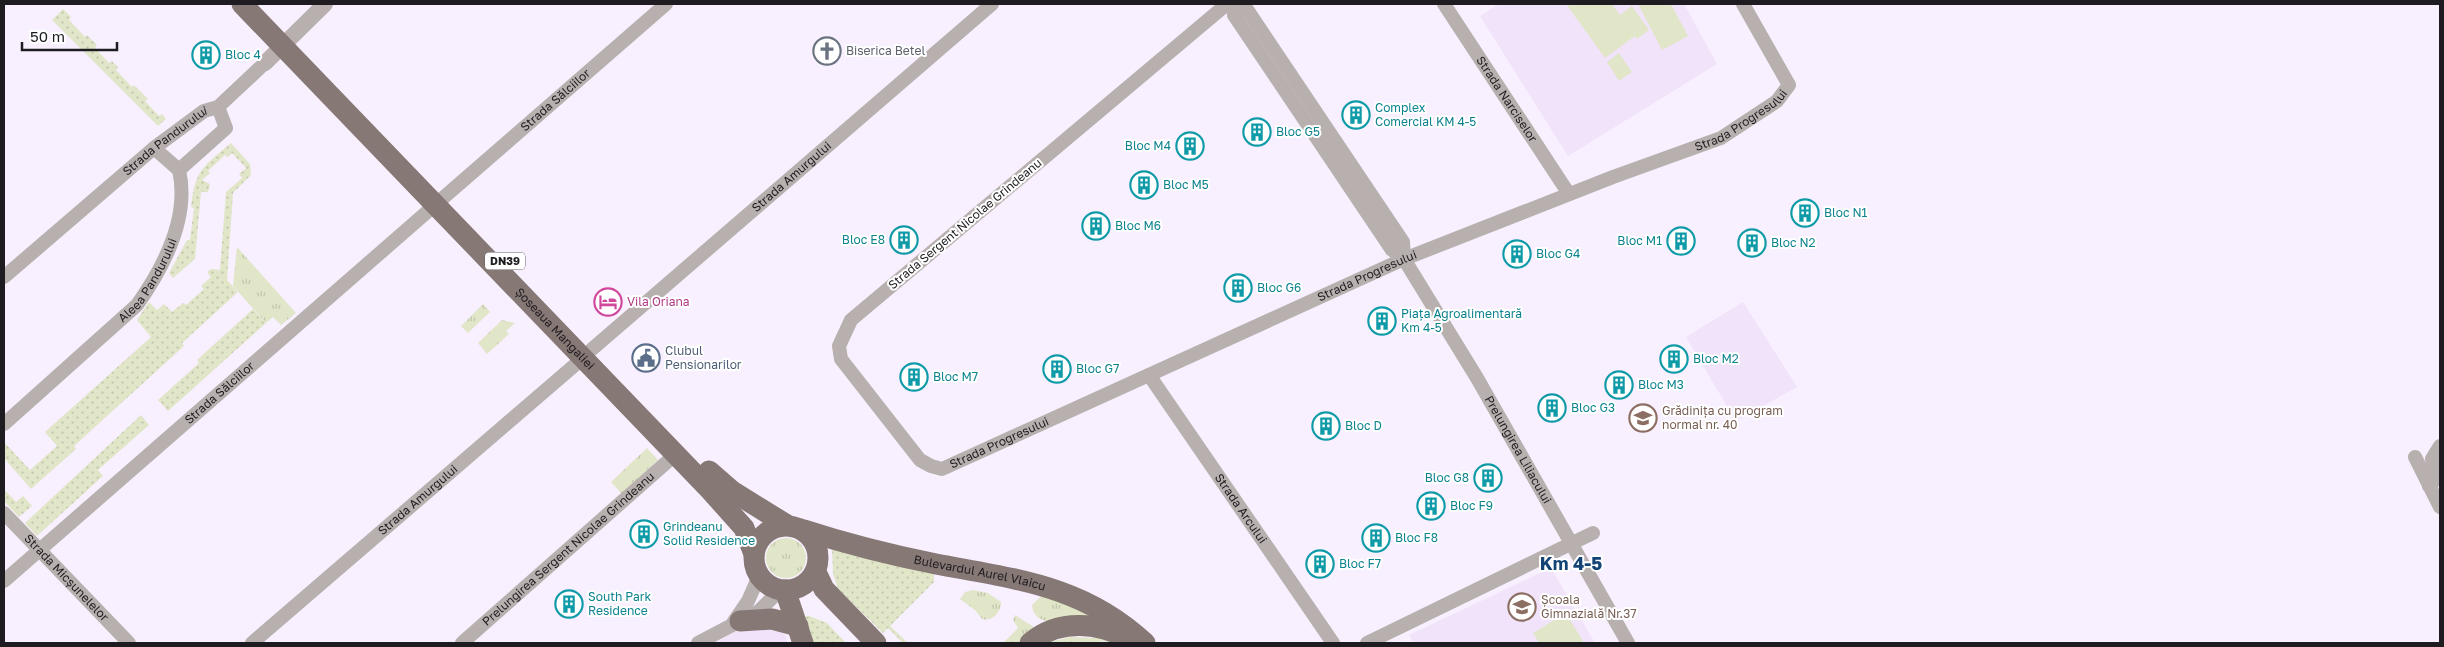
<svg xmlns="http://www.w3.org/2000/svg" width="2444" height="647" font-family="'Golos Text',sans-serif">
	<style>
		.built { fill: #f0e3fa }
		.grass { fill: url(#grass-tufts) }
		.park { fill: url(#park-dots) }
		.pitch { fill: #e1e6c9 }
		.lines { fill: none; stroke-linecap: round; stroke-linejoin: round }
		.minor { stroke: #b8b0ae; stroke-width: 14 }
		.tertiary { stroke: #b8b0ae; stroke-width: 16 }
		.primary { stroke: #867874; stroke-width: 21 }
		.labels { text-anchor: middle; stroke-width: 4; stroke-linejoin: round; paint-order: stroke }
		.shield { fill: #fff; stroke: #626064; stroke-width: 1 }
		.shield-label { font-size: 11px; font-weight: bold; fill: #1f1c21 }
		.worship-label { font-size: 12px; fill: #5b616d; stroke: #fff; text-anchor: start }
		.culture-label { font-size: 12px; fill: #0d838f; stroke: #fff; text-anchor: start }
		.street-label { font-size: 12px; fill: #1f1c21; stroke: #fff }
		.hotel-label { font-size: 12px; fill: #b23c85; stroke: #fff; text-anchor: start }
		.service-label { font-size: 12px; fill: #4e5e75; stroke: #fff; text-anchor: start }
		.education-label { font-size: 12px; fill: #785e54; stroke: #fff; text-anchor: start }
		.district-label { font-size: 18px; font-weight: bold; fill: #144476; stroke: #fff }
	</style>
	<defs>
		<pattern id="grass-tufts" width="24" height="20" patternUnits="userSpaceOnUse" patternTransform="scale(1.25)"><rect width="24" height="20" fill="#e1e6c9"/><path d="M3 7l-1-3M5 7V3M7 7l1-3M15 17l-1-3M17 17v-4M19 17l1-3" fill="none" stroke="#c1c5ac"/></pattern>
		<pattern id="park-dots" width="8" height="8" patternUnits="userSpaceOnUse" patternTransform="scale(1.25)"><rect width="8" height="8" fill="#e1e6c9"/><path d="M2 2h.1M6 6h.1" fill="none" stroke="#c1c5ac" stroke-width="1.8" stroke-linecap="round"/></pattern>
	</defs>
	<rect width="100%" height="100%" fill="#f8efff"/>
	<path class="built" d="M1499,4H1684L1717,64L1568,156L1480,16Z
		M1743,302L1797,387L1736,421L1686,337Z
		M1551,568L1595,643H1414L1409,635Z
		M745,625L781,630L786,636L787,643H716Z"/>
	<path class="grass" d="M237,247L296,313L281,325L273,317L266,323L233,286Z
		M483,304L490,312L468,333L461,326Z
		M502,320L515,323L506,331L509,334L487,354L478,343Z
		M647,448L658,460L622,494L611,482Z
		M766 558a20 20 0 1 1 40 0a20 20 0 1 1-40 0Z
		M973,590L988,593L1001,602C1001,612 993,622 982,619L975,610L960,599L965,592Z
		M1054,594L1106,617C1087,619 1034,634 1032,605L1040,597Z
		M1015,615L1034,627L1033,631L1020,643H1003L1018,628L1013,620Z
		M1070,637L1099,638L1117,643L1100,641L1099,643H1046Z"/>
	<path class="park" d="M63,9L71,17L69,20L85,37L87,35L97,45L95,48L109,63L112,61L118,67L116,70L132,87L134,85L148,99L145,101L159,116L162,114L166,119L158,126L52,20Z
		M231,143L250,164L251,175L233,193L227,280L238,292L182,343L184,346L74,446L76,449L31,489L4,458V442L30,470L57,446L45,432L151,337L137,320L149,302L157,310L164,304L172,312L183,303L186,305L204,289L201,286L211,277L207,272L211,269L220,270L226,192L242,178L239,174L246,168L232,153L228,157L225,155L208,171L210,173L202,180L210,184L208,192H201L195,259L173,278L169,273L187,240H190L194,208L191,207C195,169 204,166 231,143Z
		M253,309L266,323L168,411L158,400L199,363L197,360Z
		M141,415L149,425L98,470L103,476L37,536L25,523Z
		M4,489L16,502L23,496L32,506L19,517L4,501Z
		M832,546L934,567V582L890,626L908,643H903L888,628L883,633L838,589L833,574Z
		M809,616L827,623L846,643H810L803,617Z"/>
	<path class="pitch" d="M1566,4H1612L1620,15L1632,6L1649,30L1637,39L1635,36L1605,58Z
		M1638,4H1671L1688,36L1662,50Z
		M1619,53L1632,72L1619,81L1607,62Z
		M1566,613L1584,643H1539L1533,633Z"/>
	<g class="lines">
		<g class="minor">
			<path id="s1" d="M1227,4L851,320L839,346L841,359L920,460L931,466L942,469L1404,259L1613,177L1721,138L1777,101L1789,85L1743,4"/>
			<path d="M1233,4L1234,15L1392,250L1404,259"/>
			<path id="s2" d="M1239,4L1246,8L1403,242L1404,259L1477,378L1628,643"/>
			<path id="s3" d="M1444,4L1569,194"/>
			<path d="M154,148L179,170"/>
			<path id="s4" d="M443,198L666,4"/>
			<path id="s5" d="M4,277L154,148L204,111L218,107L265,63"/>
			<path id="s6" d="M591,350L992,4"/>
			<path id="s7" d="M1149,375L1333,643"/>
			<path id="s8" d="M4,424L137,305C164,267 190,218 179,170L226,128L218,107"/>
			<path d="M2415,457L2440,507"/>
			<path d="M2429,486L2437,478L2432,459L2440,446"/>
			<path id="s9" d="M4,513L129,643"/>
			<path id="s10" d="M4,581L435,205"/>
			<path d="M733,623L748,601L759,576"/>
			<path id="s11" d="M252,643L583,358"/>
			<path id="s12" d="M462,643L676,454"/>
			<path d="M698,643L759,611L780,590"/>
			<path d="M1367,643L1593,533"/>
		</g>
		<path class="tertiary" d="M265,63L325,4"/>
		<g class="primary">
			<path id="s13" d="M242,4L710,490L744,528L754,554"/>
			<path d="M709,471L732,491L787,525"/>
			<circle cx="786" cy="558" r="32"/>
			<path id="s14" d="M804,530C847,544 891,555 936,564C1015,579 1083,585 1145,643"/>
			<path d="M816,572L824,589L876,643"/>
			<path d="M785,590L803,643"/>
			<path d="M740,621L772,619L798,626"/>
			<path d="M1030,643C1059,618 1100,622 1132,641"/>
		</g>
	</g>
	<defs>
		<g id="church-ring" transform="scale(1.4375)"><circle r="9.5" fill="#fff" stroke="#6b7280" stroke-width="1.5"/><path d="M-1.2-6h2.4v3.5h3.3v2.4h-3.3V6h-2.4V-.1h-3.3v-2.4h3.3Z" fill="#6b7280"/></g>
		<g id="building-ring" transform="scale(1.4375)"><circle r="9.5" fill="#fff" stroke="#0f9aa8" stroke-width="1.5"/><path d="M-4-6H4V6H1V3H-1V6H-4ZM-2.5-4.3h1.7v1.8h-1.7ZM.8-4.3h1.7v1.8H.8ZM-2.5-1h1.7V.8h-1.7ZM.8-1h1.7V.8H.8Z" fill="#0f9aa8"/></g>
		<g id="hotel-ring" transform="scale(1.4375)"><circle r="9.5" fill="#fff" stroke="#d1479c" stroke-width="1.5"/><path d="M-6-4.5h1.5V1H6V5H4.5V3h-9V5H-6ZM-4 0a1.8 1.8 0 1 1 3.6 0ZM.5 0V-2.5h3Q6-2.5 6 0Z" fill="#d1479c"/></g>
		<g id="civic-ring" transform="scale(1.4375)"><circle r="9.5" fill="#fff" stroke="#5c6f8a" stroke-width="1.5"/><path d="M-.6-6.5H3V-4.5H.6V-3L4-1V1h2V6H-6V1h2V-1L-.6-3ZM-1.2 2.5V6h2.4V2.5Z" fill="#5c6f8a"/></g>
		<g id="school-ring" transform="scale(1.4375)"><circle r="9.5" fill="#fff" stroke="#8d6e63" stroke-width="1.5"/><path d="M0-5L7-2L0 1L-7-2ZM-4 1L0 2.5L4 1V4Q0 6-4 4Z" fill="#8d6e63"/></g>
	</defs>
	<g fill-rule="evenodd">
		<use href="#church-ring" x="827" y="51"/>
		<use href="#building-ring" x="206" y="55"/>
		<use href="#building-ring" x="1356" y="115"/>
		<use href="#building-ring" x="1257" y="132"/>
		<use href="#building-ring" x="1190" y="146"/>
		<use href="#building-ring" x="1144" y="185"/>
		<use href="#building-ring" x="1805" y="213"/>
		<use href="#building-ring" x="1096" y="226"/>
		<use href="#building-ring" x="904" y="240"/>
		<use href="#building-ring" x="1681" y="241"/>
		<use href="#building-ring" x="1752" y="243"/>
		<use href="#building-ring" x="1517" y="254"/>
		<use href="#building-ring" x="1238" y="288"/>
		<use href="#hotel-ring" x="608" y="302"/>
		<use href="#building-ring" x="1382" y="321"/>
		<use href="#civic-ring" x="646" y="358"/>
		<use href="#building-ring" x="1674" y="359"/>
		<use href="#building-ring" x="1057" y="369"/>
		<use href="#building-ring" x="914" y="377"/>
		<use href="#building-ring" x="1619" y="385"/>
		<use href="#building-ring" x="1552" y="408"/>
		<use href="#school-ring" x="1643" y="418"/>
		<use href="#building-ring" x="1326" y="426"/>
		<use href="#building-ring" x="1488" y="478"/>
		<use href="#building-ring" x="1431" y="506"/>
		<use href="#building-ring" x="644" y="534"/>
		<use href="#building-ring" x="1376" y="538"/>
		<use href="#building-ring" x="1320" y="564"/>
		<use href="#building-ring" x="569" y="604"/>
		<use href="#school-ring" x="1522" y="607"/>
	</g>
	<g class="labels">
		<rect class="shield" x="485" y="252.5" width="40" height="17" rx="4"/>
		<g class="shield-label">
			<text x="505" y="265">DN39</text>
		</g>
		<g class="worship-label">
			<text x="846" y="55">Biserica Betel</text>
		</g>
		<g class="culture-label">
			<text x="225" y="59">Bloc 4</text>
			<text x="1375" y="112">Complex<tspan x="1375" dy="14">Comercial KM 4-5</tspan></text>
			<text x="1276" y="136">Bloc G5</text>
			<text x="1171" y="150" text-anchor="end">Bloc M4</text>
			<text x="1163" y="189">Bloc M5</text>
			<text x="1824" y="217">Bloc N1</text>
			<text x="1115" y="230">Bloc M6</text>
			<text x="885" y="244" text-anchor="end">Bloc E8</text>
			<text x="1662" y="245" text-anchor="end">Bloc M1</text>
			<text x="1771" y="247">Bloc N2</text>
			<text x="1536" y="258">Bloc G4</text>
			<text x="1257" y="292">Bloc G6</text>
			<text x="1401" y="318">Piața Agroalimentară<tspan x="1401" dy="14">Km 4-5</tspan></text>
			<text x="1693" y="363">Bloc M2</text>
			<text x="1076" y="373">Bloc G7</text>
			<text x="933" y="381">Bloc M7</text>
			<text x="1638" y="389">Bloc M3</text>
			<text x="1571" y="412">Bloc G3</text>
			<text x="1345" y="430">Bloc D</text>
			<text x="1469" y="482" text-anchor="end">Bloc G8</text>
			<text x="1450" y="510">Bloc F9</text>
			<text x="663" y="531">Grindeanu<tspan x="663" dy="14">Solid Residence</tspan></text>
			<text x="1395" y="542">Bloc F8</text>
			<text x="1339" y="568">Bloc F7</text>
			<text x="588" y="601">South Park<tspan x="588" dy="14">Residence</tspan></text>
		</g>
		<g class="street-label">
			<text dy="4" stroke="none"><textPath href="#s3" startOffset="114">Strada Narciselor</textPath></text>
			<text dy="4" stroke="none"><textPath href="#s4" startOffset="149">Strada Sălciilor</textPath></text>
			<text dy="4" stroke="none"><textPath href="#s1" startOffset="1558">Strada Progresului</textPath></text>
			<text dy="4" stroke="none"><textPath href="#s5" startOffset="211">Strada Pandurului</textPath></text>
			<text dy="4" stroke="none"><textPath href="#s6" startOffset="265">Strada Amurgului</textPath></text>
			<text transform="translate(965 224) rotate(-40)" y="4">Strada Sergent Nicolae Grindeanu</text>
			<text dy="4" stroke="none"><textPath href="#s1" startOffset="1152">Strada Progresului</textPath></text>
			<text dy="4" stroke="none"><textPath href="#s8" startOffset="205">Aleea Pandurului</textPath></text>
			<text dy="4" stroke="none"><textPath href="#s13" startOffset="451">Șoseaua Mangaliei</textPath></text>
			<text dy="4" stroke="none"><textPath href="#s10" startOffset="286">Strada Sălciilor</textPath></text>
			<text dy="4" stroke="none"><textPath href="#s1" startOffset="748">Strada Progresului</textPath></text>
			<text dy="4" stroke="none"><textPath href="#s2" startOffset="529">Prelungirea Liliacului</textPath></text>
			<text dy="4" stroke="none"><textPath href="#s11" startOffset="219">Strada Amurgului</textPath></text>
			<text dy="4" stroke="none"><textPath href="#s7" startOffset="162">Strada Arcului</textPath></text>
			<text dy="4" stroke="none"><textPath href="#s12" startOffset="142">Prelungirea Sergent Nicolae Grindeanu</textPath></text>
			<text dy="4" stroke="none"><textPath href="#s14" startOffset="181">Bulevardul Aurel Vlaicu</textPath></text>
			<text dy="4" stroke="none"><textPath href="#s9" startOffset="90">Strada Micșunelelor</textPath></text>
		</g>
		<g class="hotel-label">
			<text x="627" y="306">Vila Oriana</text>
		</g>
		<g class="service-label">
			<text x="665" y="355">Clubul<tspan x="665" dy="14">Pensionarilor</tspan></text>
		</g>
		<g class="education-label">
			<text x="1662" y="415">Grădinița cu program<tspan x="1662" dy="14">normal nr. 40</tspan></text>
			<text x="1541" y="604">Școala<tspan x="1541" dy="14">Gimnazială Nr.37</tspan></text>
		</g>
		<g class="district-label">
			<text x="1571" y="570">Km 4-5</text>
		</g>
	</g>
	<rect width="2444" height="647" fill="none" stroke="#1f1c21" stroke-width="10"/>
	<path d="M22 42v8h95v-8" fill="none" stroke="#1f1c21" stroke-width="2.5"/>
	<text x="30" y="42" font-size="15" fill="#1f1c21" stroke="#ffffff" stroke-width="4" paint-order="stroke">50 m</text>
</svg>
